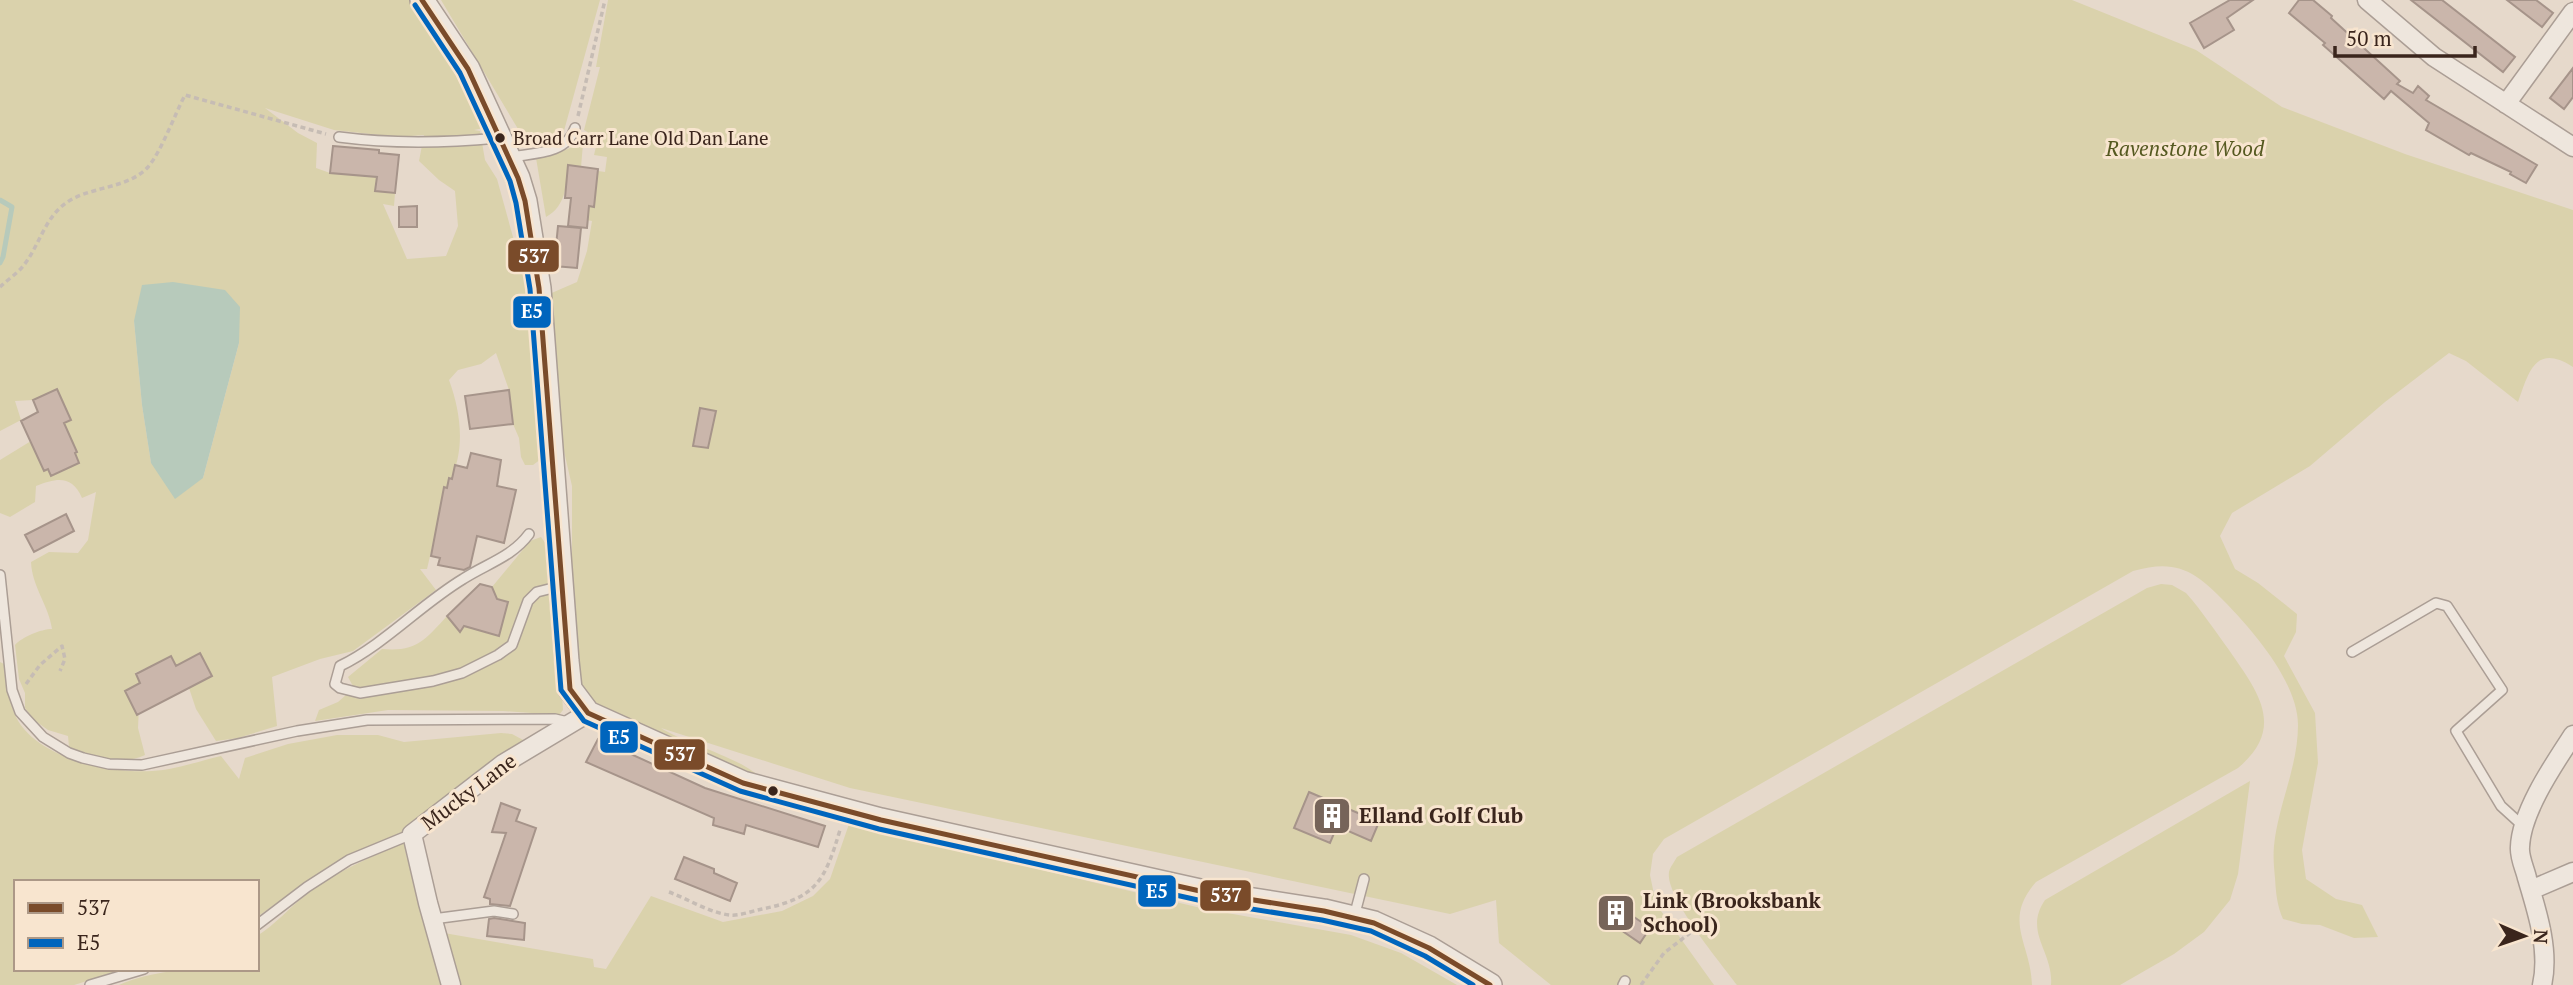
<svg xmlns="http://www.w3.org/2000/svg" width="2573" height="985" font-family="'PT Serif',serif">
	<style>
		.green { fill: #dad2ac; fill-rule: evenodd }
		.water { fill: #b7cabb }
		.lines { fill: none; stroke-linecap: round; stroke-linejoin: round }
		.stream { stroke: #b7cabb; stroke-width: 5 }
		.building { fill: #cab6ab; stroke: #a6948a; stroke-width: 2 }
		.service-casing { stroke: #ab9e95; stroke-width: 12 }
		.minor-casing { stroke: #ab9e95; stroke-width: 21 }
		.tertiary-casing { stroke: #ab9e95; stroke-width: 26 }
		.path { stroke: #c6bcb4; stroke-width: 3.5; stroke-dasharray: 5 3.5; stroke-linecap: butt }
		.service { stroke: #eee6dd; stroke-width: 9 }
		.minor { stroke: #eee6dd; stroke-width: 18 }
		.tertiary { stroke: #eee6dd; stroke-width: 23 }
		.bus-1-casing { stroke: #f8e5cf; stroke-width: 10 }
		.bus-2-casing { stroke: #f8e5cf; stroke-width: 10 }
		.bus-1 { stroke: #7a4b2a; stroke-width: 5 }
		.bus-2 { stroke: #0065bd; stroke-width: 5 }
		.bus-dot { fill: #3a251c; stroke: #f8e5cf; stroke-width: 2.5 }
		.labels { text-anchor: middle; stroke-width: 6; stroke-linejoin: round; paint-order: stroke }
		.bus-label { font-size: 19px; fill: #3a251c; stroke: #f8e5cf; text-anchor: start }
		.park-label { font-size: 21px; font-style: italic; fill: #555920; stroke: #f8e5cf }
		.street-label { font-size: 21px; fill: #3a251c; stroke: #f8e5cf }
		.poi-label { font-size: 21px; font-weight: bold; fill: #3a251c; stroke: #f8e5cf; text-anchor: start }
		.line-badge { stroke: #f8e5cf; stroke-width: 2.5 }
		.badge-label { font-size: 19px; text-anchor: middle; font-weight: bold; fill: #fff }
	</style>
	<rect width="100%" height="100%" fill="#e6d9cb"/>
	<path class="green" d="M0,0H411L428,24L484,128L474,130L480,131L485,160L497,179L529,295L541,459L533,465H525L521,457L519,438L513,424L509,390L496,353L481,364L458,370L449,380C460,410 465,444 453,474C451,479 449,481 447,488L443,487L442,505L427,569H420L436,590L353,651L320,659L272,677L277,726L238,738L216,741L196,709L189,688L212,676L200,653L176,666L170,656L163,661L152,681L146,668L135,673L140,683L138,728L145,755C123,766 91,756 69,747L68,736L48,730L34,720L25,708V693L19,679L15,645C22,637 41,629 52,629C49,606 32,587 31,562L49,552L78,553L88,540L96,492L82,498C72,475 57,478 36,486L35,502L10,517L0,513V460L31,441L44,471L48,469L51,475L79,462L75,453L77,452L64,423L71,420L57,390L33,400L15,401L21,420L0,431ZM265,108L334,130L398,137L424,135L419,161L439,180L455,191L458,226L446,256L407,259L383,204L394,206L395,193L375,191L377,177L330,173L316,168L317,143L298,133ZM134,321L239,343L203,478L151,463L142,405Z
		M441,0H600L562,138L527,144Z
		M608,0H2072L2196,50L2282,107L2405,154L2573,210V367C2535,343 2529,372 2518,402L2466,361L2449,353L2385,402L2310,466L2232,513L2220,536L2235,569L2258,583L2297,614L2296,632L2284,656L2315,713L2318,763L2302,850L2306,879L2336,899L2362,905L2378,937L2354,938L2320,925L2302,924L2283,919C2277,905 2276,894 2275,878C2274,868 2273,856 2274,846C2278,805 2298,767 2298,725C2298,683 2254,632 2226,603C2196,572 2178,558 2133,571L1664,839L1653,854L1650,875L1656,904L1714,985H1551L1499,943L1496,900L1450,914L850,788L661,728C687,745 754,761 765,784L583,702L572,604V486L557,421L547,295L577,282L587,251L592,221L587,220L589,206L594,207L598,171L605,172L607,157L594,155L598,138L584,130L600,67H596Z
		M581,139L583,144L581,167L568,166C566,186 566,206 546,217L536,158C551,151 569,154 581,139Z
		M541,537L546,544L560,659L563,710L559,715L503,711L388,710L315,721L319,710L338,702L354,688L348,677L382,649C417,652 425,640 447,616L460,632L471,615L482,618L479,630L499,636L508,602L491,598L494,592L492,587L530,541Z
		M2161,584L2172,585L2186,593C2202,611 2215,631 2229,650C2257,691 2287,727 2238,768L2036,882C2002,921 2031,943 2032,985H1737C1721,963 1665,897 1669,872C1670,867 1675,861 1677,857L2147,588Z
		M0,662L4,664C7,682 8,700 16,717C36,758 111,774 152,771C175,770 199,761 221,756L239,779L245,758L288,744L337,735H378L404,742L501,733L512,734L525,741L402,832L355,852L326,868L257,917V882H16V969H126L74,985H0Z
		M2250,781L2238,874L2230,900L2204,932L2174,954L2120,985H2051C2054,952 2023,932 2045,900Z
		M849,824L1205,909L1351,935L1401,953L1457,985H455L444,933L593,959L594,967L606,969L651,896L723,922L782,911L813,896L830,879Z
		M404,843L407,859L410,858L446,985H119C165,966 208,969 257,969V936C276,924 290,907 307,894C337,871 370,857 404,843Z"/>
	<path class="water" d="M173,282L225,290L240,307L239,343L203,478L175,499L151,463L142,405L134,321L142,285Z"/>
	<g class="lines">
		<path class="stream" d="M0,200L12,207L3,257L0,263"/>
	</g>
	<path class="building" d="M2230,0H2253L2227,18L2234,30L2204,48L2190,23Z
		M2299,0H2313L2332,16L2331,18L2400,81L2397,84L2413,93L2418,86L2429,96L2426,100L2537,165L2526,183L2510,174L2511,172L2471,153L2469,155L2426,130L2429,123L2391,91L2384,99L2323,45L2325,43L2289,13Z
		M2411,0H2442L2515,57L2503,72Z
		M2507,0H2536L2553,13L2542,27Z
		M2573,68V97L2564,109L2550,98Z
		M333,146L379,150V153L399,155L395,193L375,191L377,177L330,173Z
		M568,165L598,169L594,207L589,206L587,228L568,226L571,198H565Z
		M417,206V227H399V207Z
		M558,226L581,228L577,268L554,266Z
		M57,389L71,420L64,423L77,452L75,453L79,463L51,476L48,469L44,471L21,421L38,412L33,400Z
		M509,390L513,424L470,429L465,396Z
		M700,408L716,411L708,448L693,446Z
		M471,453L501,460L497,486L516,490L504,543L477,536L470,567L464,570L438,565L440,558L431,556L444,487L447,488L449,478L452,479L455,465L467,468Z
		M66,514L74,531L34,552L25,535Z
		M480,584L492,587L497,599L508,602L499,636L464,626L460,632L447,616Z
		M200,653L212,676L137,715L125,691L140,683L136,674L171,656L176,666Z
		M598,739L705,788L825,826L818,847L746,825L744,834L713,825L714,818L586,762Z
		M1309,792L1379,822L1371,841L1337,826L1330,843L1294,828Z
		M501,803L520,810L516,821L536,828L510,906L490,904V899L484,897L506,833L492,832Z
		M684,857L714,869V873L737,883L730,901L675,879Z
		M1612,902L1650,928L1640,943L1602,917Z
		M494,918L525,923L524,940L487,936L489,919Z"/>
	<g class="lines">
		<g class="service-casing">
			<path id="service" d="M339,137C392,144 444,143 498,138
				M511,157C534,153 567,154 575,128
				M529,534C512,557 486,564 463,579C420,605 385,644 340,666L335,684L340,688L360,693L433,681L462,673L498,655L512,645L528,601L537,592L561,586
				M0,575L12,690L20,712L43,737L69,753L83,758L109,764L142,765L297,731L367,720L555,719L568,722
				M2352,652L2436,603L2447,606L2502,690L2456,731L2501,806L2523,826
				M1354,917L1364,879
				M433,919L494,911L513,914
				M257,925L307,887L349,860L412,834
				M90,985L144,969
				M1623,985L1625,981"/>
		</g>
		<g class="minor-casing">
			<path id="minor" d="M2367,0L2434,57L2573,147
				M2506,104L2573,12
				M2531,890L2573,872
				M451,985L428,903L412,834L503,764L588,713
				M2542,985C2550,951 2537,911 2527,878C2525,869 2519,857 2520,847C2521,812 2554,764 2573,735"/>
		</g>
		<g class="tertiary-casing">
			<path id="tertiary" d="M422,0L468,69L518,178L525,201L539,288L567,661L570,689L588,713L743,783L881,820L1209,893L1324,911L1374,923L1429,948L1490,985"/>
		</g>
		<path class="path" d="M578,116L605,0
			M0,287C7,280 17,274 24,265C38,247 44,222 61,207C85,185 126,191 148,167C161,152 175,114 185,95L326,134
			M26,684L40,665L62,646L65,659L60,671
			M669,892C688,899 710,913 730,915C740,916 752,911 762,909C817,898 825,880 840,830
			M1641,985L1664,953L1690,933"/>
		<use href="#service" class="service"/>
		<use href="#minor" class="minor"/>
		<use href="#tertiary" class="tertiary"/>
		<g class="bus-1-casing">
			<path id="bus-1" d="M422,0L468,69L518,178L525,201L539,288L570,689L588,713L743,783L881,820L1209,893L1324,911L1374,923L1429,948L1490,985"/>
		</g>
		<g class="bus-2-casing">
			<path id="bus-2" d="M415,5L460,73L510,181L516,203L530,289L561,690L584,721L740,791L879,829L1207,902L1322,920L1371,931L1425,956L1473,985"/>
		</g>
		<use href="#bus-1" class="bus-1"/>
		<use href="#bus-2" class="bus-2"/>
	</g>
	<defs>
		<g id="building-square" transform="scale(2.0125)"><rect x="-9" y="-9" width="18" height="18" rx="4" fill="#766459" stroke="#f8e5cf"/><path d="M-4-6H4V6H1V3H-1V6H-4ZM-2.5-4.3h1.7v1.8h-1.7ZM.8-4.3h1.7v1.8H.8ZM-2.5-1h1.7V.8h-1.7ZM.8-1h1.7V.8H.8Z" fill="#fff"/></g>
	</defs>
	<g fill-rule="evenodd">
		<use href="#building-square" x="1332" y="816"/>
		<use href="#building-square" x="1616" y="913"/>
	</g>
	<g class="bus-dot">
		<circle cx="500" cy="138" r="6"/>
		<circle cx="773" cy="791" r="6"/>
	</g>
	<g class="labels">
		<g class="bus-label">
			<text x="513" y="145">Broad Carr Lane Old Dan Lane</text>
		</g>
		<g class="park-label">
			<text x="2185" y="156">Ravenstone Wood</text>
		</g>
		<g class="street-label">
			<text transform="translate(469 792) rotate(-37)" y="7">Mucky Lane</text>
		</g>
		<g class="poi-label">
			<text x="1359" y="823">Elland Golf Club</text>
			<text x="1643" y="908">Link (Brooksbank<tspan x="1643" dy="24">School)</tspan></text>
		</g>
	</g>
	<g class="line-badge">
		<rect x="507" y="239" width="53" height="34" rx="7" fill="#7a4b2a"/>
		<rect x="512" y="295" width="40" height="34" rx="7" fill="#0065bd"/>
		<rect x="599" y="720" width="40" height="34" rx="7" fill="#0065bd"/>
		<rect x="653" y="738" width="53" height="33" rx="7" fill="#7a4b2a"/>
		<rect x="1137" y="874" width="40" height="34" rx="7" fill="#0065bd"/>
		<rect x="1199" y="879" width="53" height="33" rx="7" fill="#7a4b2a"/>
	</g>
	<g class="badge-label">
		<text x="534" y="263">537</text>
		<text x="532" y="318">E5</text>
		<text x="619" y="744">E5</text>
		<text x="680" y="761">537</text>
		<text x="1157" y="898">E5</text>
		<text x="1226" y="902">537</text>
	</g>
	<rect x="14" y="880" width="245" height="91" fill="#f8e5cf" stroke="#ac9887" stroke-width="2"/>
	<rect x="28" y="903" width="35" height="10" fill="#7a4b2a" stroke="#ac9887" stroke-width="2"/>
	<text x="77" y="915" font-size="21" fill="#3a251c">537</text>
	<rect x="28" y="938" width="35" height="10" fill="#0065bd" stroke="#ac9887" stroke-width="2"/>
	<text x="77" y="950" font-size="21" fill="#3a251c">E5</text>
	<g transform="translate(2524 936) rotate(92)" stroke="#f8e5cf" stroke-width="5" paint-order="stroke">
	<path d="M0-5L12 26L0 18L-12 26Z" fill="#3a251c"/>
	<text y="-10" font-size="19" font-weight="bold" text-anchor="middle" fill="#3a251c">N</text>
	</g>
	<path d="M2335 46v10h140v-10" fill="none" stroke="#3a251c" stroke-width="3.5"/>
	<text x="2346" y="46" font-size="21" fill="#3a251c" stroke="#f8e5cf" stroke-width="5" paint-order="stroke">50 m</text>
</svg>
